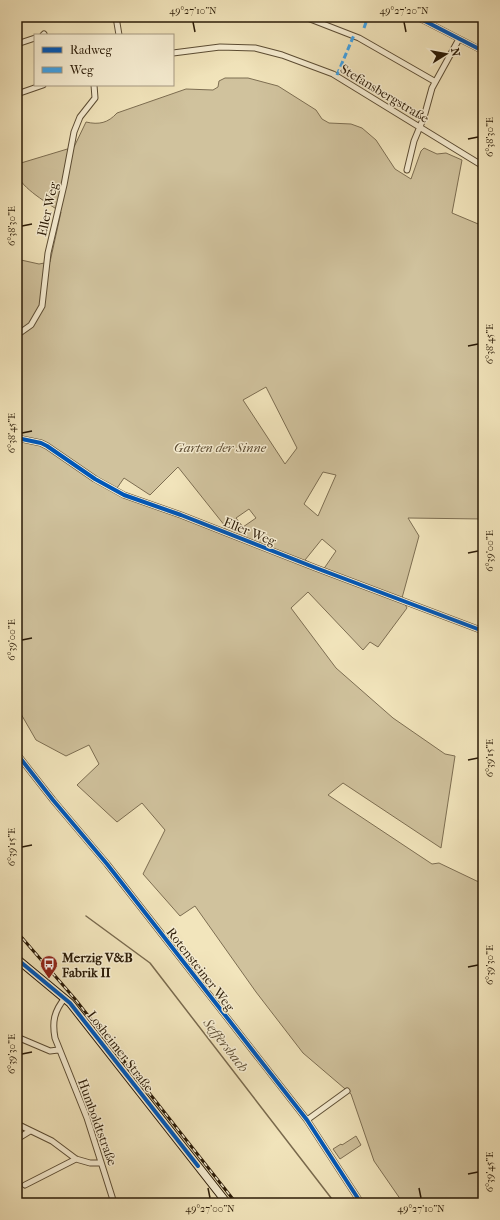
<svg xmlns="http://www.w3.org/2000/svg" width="500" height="1220" font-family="'IM FELL French Canon',serif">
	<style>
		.green { fill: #d0c29d; stroke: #7d6e52; fill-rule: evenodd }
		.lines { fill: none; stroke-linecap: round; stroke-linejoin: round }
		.stream { stroke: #796a4e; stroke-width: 1.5 }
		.minor-casing { stroke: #5c4d34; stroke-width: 7 }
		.secondary-casing { stroke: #2a1a06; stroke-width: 9 }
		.minor { stroke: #f7eed3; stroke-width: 5 }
		.secondary { stroke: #f7eed3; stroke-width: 7 }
		.rail-casing { stroke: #2a1a06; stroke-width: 3 }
		.rail { stroke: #f7eed3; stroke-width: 1.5; stroke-dasharray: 4.5; stroke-linecap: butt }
		.quiet { stroke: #3ea2e9; stroke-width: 3; stroke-dasharray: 6 3; stroke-linecap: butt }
		.cycleway-casing { stroke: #f7eed3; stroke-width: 6 }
		.cycleway { stroke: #0057b8; stroke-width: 4 }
		.ticks { fill: none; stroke: #2a1a06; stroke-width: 1.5 }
		.labels { text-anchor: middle; stroke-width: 3; stroke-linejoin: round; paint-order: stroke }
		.street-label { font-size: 13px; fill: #2a1a06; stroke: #f7eed3 }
		.park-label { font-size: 13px; font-style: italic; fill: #5c4c33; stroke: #f7eed3 }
		.poi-label { font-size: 13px; font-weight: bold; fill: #2a1a06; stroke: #f7eed3; text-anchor: start }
		.water-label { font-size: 14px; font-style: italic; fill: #5f5036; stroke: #f7eed3 }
		.neatline { fill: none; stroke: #2a1a06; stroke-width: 1.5 }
		.ticks-label { font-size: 10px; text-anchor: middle; fill: #2a1a06 }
	</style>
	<rect width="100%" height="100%" fill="#f2e5bc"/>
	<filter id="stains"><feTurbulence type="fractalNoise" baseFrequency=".005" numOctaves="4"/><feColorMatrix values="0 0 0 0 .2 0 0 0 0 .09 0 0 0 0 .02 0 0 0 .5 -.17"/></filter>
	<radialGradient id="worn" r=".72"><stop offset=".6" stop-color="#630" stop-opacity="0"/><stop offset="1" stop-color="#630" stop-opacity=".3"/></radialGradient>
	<path class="green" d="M225,78H248L278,86L316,110L322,119L329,123L351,124L362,128L376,140L395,169L411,179L421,151L424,148L437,154L446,153L462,160L452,213L483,226V519L408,518L419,536L402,598L407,608L378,647L370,642L363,650L308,592L291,608L336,668L393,718L445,754L455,756L441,848L343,783L328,795L432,864L439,863L483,884V1203H403L374,1161L351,1094L303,1053L256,992L195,906L180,916L143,874L165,830L142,803L117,822L77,785L99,764L89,745L66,756L36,740L17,707V265L21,260L39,264L50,262L61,212C49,204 21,188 17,174C16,170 19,166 21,163L74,147L86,122C99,125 108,123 117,113L186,89L213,90L218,87L219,81ZM266,387L297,448L285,464L243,400ZM178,467L225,526V534L152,507L115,491L124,478L150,495ZM323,472L336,475L318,516L304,504ZM249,509L256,518L243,527L236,518ZM322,539L336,551L323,570L305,560Z
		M356,1136L361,1145L340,1159L333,1149L341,1144L342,1145Z"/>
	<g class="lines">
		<path class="stream" d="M86,916L150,963L335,1203"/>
		<g class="minor-casing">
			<path id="minor" d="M116,17L119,35
				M305,17L359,38L434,81
				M417,17L483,51
				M43,35L44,34
				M17,44L35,38
				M173,53L220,47L255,48L282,55L333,74L483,166
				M17,94L43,85
				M407,170L414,141L424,117L432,88L459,39
				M17,335L31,325L42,306L48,253L64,185L74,132L80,117L95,98L94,85
				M17,438L41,443L47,446L95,479L124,495L181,515L316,568L483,631
				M17,754L53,800L107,864L307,1120L361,1203
				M65,998C54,1011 52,1022 55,1038L87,1118L114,1203
				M17,1037L50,1051L58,1050
				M307,1120L347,1091
				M17,1124L52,1141L76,1159L90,1163H101
				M17,1139L30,1131
				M25,1185L76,1159"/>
		</g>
		<g class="secondary-casing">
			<path id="secondary" d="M17,959L70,1003L227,1203"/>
		</g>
		<use href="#minor" class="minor"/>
		<use href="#secondary" class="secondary"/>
		<g class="rail-casing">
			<path id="rail" d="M17,932L75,999L236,1203"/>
		</g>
		<use href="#rail" class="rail"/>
		<path class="quiet" d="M364,28L368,17
			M337,75L354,35"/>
		<g class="cycleway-casing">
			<path id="cycleway" d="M417,17L483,51
				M17,438L41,443L47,446L95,479L124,495L181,515L316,568L483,631
				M17,754L53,800L107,864L307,1120L361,1203
				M17,959L70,1003L198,1166"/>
		</g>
		<use href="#cycleway" class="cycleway"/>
	</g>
	<path class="ticks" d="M193,22L195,32M404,22L406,32M468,139L478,137M22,226L32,224M468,346L478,344M22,433L32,431M468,553L478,551M22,640L32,638M468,760L478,758M22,847L32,845M468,967L478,965M22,1054L32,1052M468,1174L478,1172M208,1188L210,1198M419,1188L421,1198"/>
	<defs>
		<g id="bus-pin" transform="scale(0.9)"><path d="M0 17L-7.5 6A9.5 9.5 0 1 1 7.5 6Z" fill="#8f2418" stroke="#f7eed3"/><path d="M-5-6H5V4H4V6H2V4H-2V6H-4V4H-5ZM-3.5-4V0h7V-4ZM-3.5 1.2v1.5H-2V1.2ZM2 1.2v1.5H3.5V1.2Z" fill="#fff"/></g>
	</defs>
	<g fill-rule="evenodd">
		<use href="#bus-pin" x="49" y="964"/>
	</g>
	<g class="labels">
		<g class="street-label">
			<text transform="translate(385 93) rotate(31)" y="5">Stefansbergstraße</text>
			<text transform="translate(47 209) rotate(-77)" y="5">Eller Weg</text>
			<text transform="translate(250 531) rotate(22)" y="5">Eller Weg</text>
			<text transform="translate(201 969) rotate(52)" y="5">Rotensteiner Weg</text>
			<text transform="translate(121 1051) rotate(52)" y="5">Losheimer Straße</text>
			<text transform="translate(98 1122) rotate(70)" y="5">Humboldtstraße</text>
		</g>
		<g class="park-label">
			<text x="220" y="452">Garten der Sinne</text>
		</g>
		<g class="poi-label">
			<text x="62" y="962">Merzig V&amp;B<tspan x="62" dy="15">Fabrik II</tspan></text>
		</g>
		<g class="water-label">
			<text transform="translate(226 1045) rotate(52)" y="5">Seffersbach</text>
		</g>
	</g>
	<rect width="500" height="1220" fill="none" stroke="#f2e5bc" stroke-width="44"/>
	<rect x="34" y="34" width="140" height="52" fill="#f7eed3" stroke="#a59981"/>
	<rect x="42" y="47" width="20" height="6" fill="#0057b8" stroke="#a59981"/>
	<text x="70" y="54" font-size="12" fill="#2a1a06">Radweg</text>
	<rect x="42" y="67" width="20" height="6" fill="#3ea2e9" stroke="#a59981"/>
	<text x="70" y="74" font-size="12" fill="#2a1a06">Weg</text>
	<g transform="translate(446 54) rotate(79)" stroke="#f7eed3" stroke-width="3" paint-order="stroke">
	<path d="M0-3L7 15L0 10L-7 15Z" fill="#2a1a06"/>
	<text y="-6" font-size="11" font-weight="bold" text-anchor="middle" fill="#2a1a06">N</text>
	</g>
	<rect x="22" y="22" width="456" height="1176" class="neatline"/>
	<g class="ticks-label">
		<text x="193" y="14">49°27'10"N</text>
		<text x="404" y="14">49°27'20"N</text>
		<text transform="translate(489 137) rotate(-90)" y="4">6°38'30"E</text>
		<text transform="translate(11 226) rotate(-90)" y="4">6°38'30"E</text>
		<text transform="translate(489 344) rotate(-90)" y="4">6°38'45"E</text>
		<text transform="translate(11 433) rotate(-90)" y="4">6°38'45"E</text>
		<text transform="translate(489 551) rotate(-90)" y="4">6°39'00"E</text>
		<text transform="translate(11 640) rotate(-90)" y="4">6°39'00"E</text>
		<text transform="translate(489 758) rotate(-90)" y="4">6°39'15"E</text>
		<text transform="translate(11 847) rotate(-90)" y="4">6°39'15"E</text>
		<text transform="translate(489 965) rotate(-90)" y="4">6°39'30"E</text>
		<text transform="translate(11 1054) rotate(-90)" y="4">6°39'30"E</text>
		<text transform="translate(489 1172) rotate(-90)" y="4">6°39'45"E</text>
		<text x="210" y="1212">49°27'00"N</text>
		<text x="421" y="1212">49°27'10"N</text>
	</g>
	<rect width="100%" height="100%" filter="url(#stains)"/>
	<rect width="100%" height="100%" fill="url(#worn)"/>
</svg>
